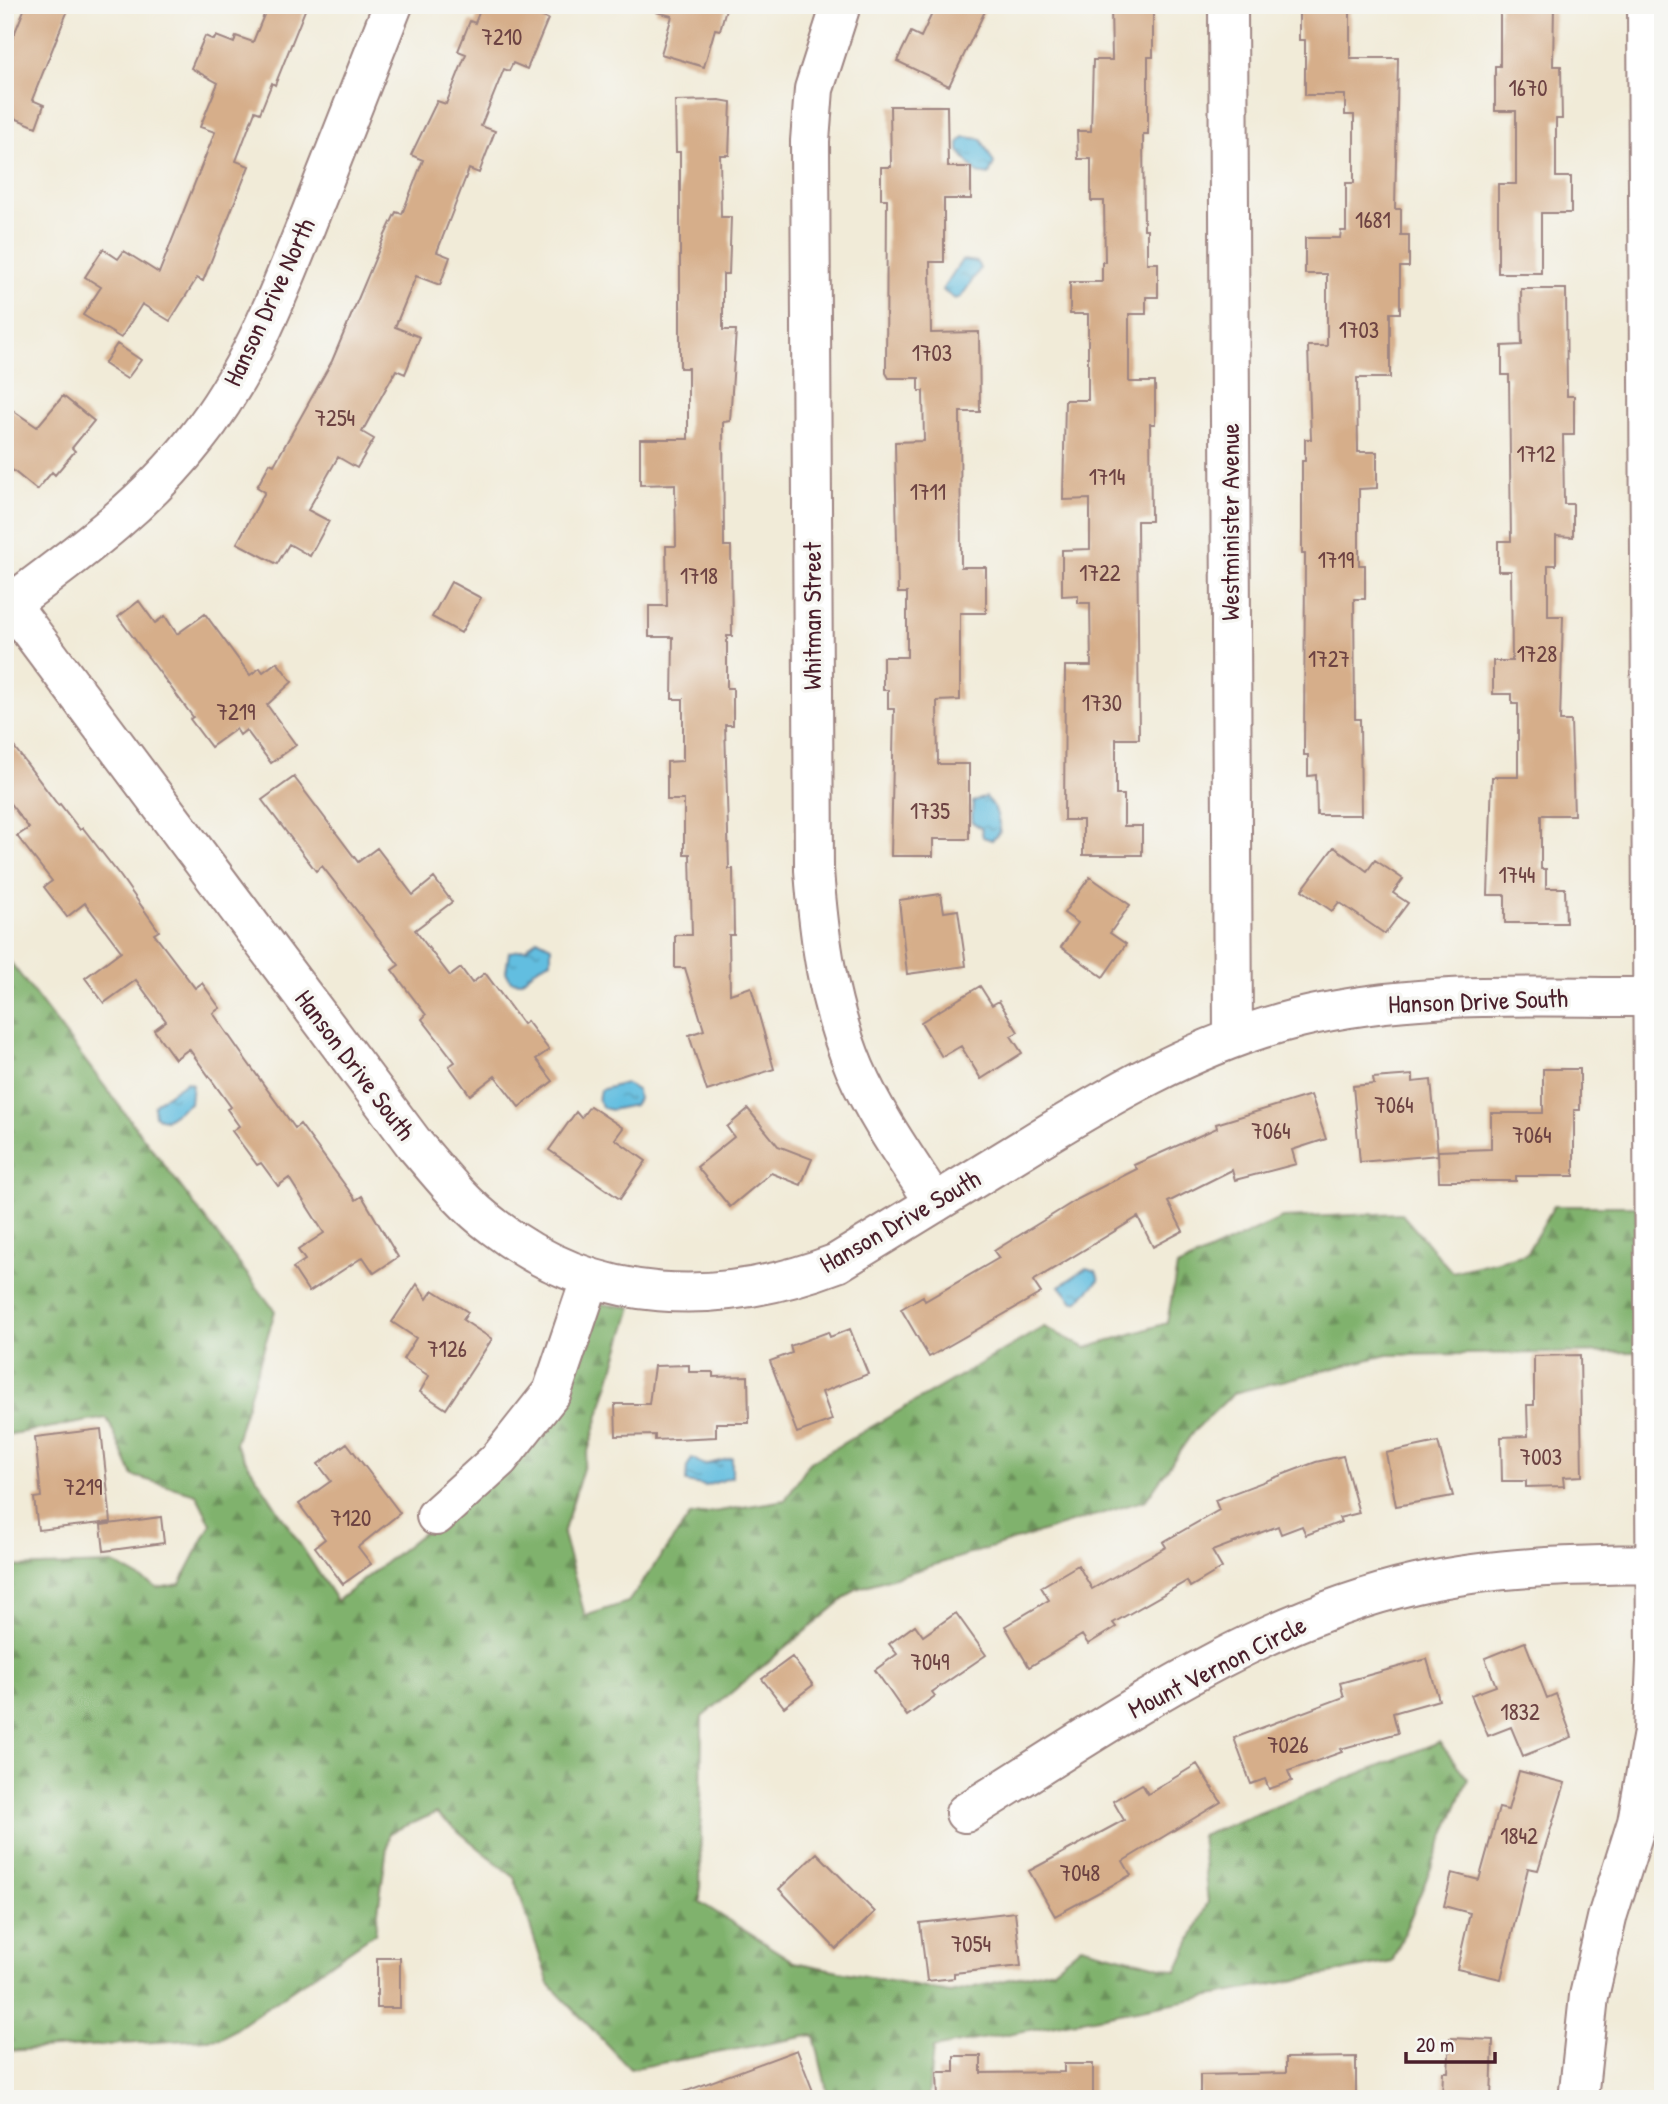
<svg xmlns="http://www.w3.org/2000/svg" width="1668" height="2104" font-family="'Patrick Hand',sans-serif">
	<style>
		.forest { fill: url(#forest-firs); stroke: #65684c; stroke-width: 2 }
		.water { fill: url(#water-ripples); stroke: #566e86; stroke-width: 2 }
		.building { fill: #d6ae8a }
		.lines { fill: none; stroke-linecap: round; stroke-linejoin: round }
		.minor-casing { stroke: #9e8582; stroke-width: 42 }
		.minor { stroke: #fff; stroke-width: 38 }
		.labels { text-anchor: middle; stroke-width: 7; stroke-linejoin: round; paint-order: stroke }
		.number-label { font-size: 23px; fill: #6d4343 }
		.street-label { font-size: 26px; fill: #4a1f2b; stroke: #f6f6f2 }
	</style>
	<defs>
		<pattern id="forest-firs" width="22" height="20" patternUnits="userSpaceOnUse" patternTransform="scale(1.75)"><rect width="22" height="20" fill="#80b26d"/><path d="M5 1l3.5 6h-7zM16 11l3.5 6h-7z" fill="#6b905a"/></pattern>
		<pattern id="water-ripples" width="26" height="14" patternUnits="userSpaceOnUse" patternTransform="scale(1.75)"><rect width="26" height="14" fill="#62bee0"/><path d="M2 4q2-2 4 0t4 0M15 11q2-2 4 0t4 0" fill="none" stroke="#539ab6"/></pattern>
	</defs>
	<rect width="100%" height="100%" fill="#f6f6f2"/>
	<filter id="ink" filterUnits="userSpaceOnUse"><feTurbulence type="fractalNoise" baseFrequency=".0143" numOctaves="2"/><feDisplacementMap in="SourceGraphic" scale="14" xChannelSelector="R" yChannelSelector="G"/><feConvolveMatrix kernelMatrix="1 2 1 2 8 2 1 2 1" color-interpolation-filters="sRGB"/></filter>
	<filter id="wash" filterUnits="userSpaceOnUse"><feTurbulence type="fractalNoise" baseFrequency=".00686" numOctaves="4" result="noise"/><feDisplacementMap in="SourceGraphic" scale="28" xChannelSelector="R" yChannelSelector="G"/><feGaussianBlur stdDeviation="1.57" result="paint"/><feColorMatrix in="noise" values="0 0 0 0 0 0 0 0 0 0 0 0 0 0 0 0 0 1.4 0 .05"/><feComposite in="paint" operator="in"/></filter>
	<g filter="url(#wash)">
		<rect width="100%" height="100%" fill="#f1ebd8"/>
		<path class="forest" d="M5,955L275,1311L235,1444L337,1601L513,1461L599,1304L632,1307L563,1534L585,1616L628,1602L690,1516L785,1500L809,1463L1044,1327L1086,1348L1167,1323L1177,1267L1282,1218L1401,1213L1452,1272L1526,1254L1554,1206H1636L1637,1352L1387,1355L1234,1393L1193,1432L1146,1500L856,1589L702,1717L700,1902L794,1962L950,1993L1053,1969L1081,1946L1177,1971L1208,1902L1201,1836L1439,1742L1468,1779L1392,1962L933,2048L928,2099H829L814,2035L630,2069L549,1984L514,1877L436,1813L389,1833L375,1933L222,2038L5,2051V1567L115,1564L158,1588L180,1584L211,1524L196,1494L133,1476L107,1418L5,1435V1263L12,1251L5,1242Z"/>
		<path class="water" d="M964,137L981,139L994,163L989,175L977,173L959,151V142Z
			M962,260L977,262L980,269L961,297L955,299L942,290Z
			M985,797C996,804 999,819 1000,832L992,840L983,837L981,828L972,822L973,802Z
			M537,939L551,946V961L538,967L520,982L511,981L506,972L509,952L526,949Z
			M186,1082L192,1084L190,1103L165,1120L155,1116L154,1106L157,1102Z
			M625,1083L637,1090L638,1099L634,1105L611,1110L603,1108L598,1100L600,1090Z
			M1086,1268L1096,1271L1099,1280L1078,1301L1073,1302L1060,1286Z
			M692,1458L704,1465L732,1458V1477L706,1486L686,1482L687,1467Z"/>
		<g id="blocks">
			<path class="building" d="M26,5H70L32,100L44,105L36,127L5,114V57Z
				M268,5H307L275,85L272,83L260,113L255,111L236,161L249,166L203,281L197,278L170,321L142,304L121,338L83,315L101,287L85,277L103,249L118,259L124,251L159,273L215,132L200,127L218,83L191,68L205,36L214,40L216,36L234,43L236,36L253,42Z
				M482,5H535L532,13L548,19L527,69L513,63L509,71L504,69L481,126L495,131L479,173L469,169L437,252L450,257L440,285L416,276L395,327L420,337L405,374L396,370L362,432L374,439L357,468L338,457L308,510L329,521L310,556L289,544L277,564L237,543L265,492L257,487L270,463L274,465L332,361L385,235L396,212L402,214L423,160L411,155L437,101L446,104L466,54L458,51L470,21L475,23Z
				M657,5H727L720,30L715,29L704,67L661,54L672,16L656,12Z
				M936,5H988L949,86L897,61L911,32L921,37Z
				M1111,5H1153V57H1148V134H1143L1144,229H1147V263H1158V297H1146V314H1129V382H1155V424H1150L1151,521H1137L1139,739H1116V795H1124V826H1142V855H1083V820H1064L1065,666H1091L1090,603H1078V595L1062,596V550L1090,549V499L1063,500L1065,400H1088V314H1070V282H1102V262H1105L1104,201H1091V159H1078L1077,131H1091L1093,60H1112Z
				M1299,5H1350V58H1398L1395,209H1401V235H1409V267H1400V313H1390V378H1357L1358,452H1377V488L1359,489V565H1365V599H1354L1355,719H1360L1361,815H1317L1316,775L1308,776V755H1304L1305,554H1302V461H1305V439H1311L1308,346H1327V274H1305V238H1340L1341,231H1346V183H1354V115H1345V95H1305V40H1299Z
				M1500,5H1554L1553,66H1561L1562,119H1556V177H1571V213H1541V273H1498V184H1516V111H1495V66H1500Z
				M719,100L731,102L729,155H720L721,217H731L729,274H723V330H736L730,421L723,422L724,546H731L732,636H727V688H733V725H725L729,869H733L734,935H729L730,994L751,987L774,1069L707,1091L689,1035L704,1030L685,968H675V935H692L690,854H684V800H667V762L683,761V699H672L673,637H649V606H667L666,546H676L675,484L640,485V439H688V368H680V152H676L675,101Z
				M890,106H947L948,167H971V199H944V262H930L931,333L979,332L980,412H960L961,567H986V613H960V700L937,701L938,764H969V839H933V856H891L894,709H888V690H883V657H907V593H898L895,442L924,441L923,391H919V378H889L886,373L887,199H881V167H891Z
				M1521,289H1566L1567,396H1574V435H1563L1564,504H1573V537L1556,536V565H1548V616H1563L1560,721H1571L1574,815H1541V869H1546V888H1565L1566,923H1505V895H1488L1492,777H1518V704H1512V694H1493V661H1512L1511,571H1498V541H1511L1509,375H1502V346L1522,345Z
				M117,344L141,360L127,379L104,364Z
				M63,396L94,421L72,448L75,451L55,475L52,472L37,490L5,464V405L37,427Z
				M451,582L481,598L461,633L432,617Z
				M139,601L155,623L165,616L177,634L205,614L250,675L260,668L263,672L277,662L292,682L267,705L296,745L271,763L246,730L240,735L236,729L211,747L190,719L193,717L118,617Z
				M5,735L58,805L60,804L80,830L83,828L121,877L159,931L154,934L195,988L202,983L220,1008L213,1013L246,1060L295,1128L300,1124L356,1200L362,1196L398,1257L374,1273L363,1257L309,1292L293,1268L305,1260L298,1250L324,1233L289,1178L278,1186L261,1163L257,1165L232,1131L239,1126L227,1109L231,1107L189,1049L175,1059L154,1030L166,1021L136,980L104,1003L85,978L121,951L85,903L67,917L44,887L52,881L17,836L29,828L5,797Z
				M294,777L358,862L377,848L413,895L434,878L452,902L415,930L450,976L461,968L472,983L485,973L523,1024L527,1021L549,1050L536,1059L553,1081L519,1107L495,1076L470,1095L449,1066L455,1062L422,1019L426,1015L392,970L399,965L322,866L316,871L262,800Z
				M1334,847L1367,871L1375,860L1403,879L1393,893L1408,903L1385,934L1339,902L1332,911L1302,890Z
				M1090,877L1130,905L1110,933L1126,944L1103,977L1061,947L1078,923L1064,913Z
				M941,894L944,912L958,910L966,966L907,974L899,900Z
				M980,986L992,1005L999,1001L1018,1032L1011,1036L1022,1053L981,1079L961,1046L942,1057L921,1022Z
				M1543,1069H1580V1110H1574V1176H1516V1181H1439L1438,1151L1491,1149V1113H1543Z
				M1413,1075V1082L1431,1080L1438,1155L1360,1162L1353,1086L1374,1084L1373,1078Z
				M1311,1095L1326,1139L1292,1150L1296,1164L1235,1180L1232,1170L1168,1202L1183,1231L1153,1247L1138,1217L1033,1281L1041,1293L929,1357L901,1309L923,1296L925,1301L999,1258L994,1251L1078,1199L1137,1169L1134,1165L1217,1128L1216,1124Z
				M590,1106L623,1128L615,1139L646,1161L620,1199L549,1150L576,1112L581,1118Z
				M748,1109L778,1146L812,1159L801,1185L771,1173L730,1207L697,1167L734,1137L727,1127Z
				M417,1284L427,1299L433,1290L468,1312L463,1320L492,1339L446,1409L420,1392L429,1376L403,1359L416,1338L392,1322Z
				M850,1329L868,1374L822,1392L832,1420L797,1433L770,1361L792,1353L790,1346L828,1332L830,1337Z
				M1580,1355L1582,1476L1563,1477L1564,1486L1526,1487V1481H1502L1501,1437L1528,1436L1527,1405H1534V1356Z
				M689,1365V1372H713V1377L748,1376L749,1423H716V1437L655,1440V1435L616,1436L615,1404H649L654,1366Z
				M101,1429L111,1522L38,1530L34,1498L41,1497L35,1437Z
				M1438,1442L1453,1496L1396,1506L1386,1453Z
				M347,1443L400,1513L358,1547L371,1564L343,1584L315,1547L325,1539L299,1504L331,1481L318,1464Z
				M1343,1456L1359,1513L1339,1518L1341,1522L1306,1535L1302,1526L1281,1534L1278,1526L1212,1551L1222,1568L1190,1587L1187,1581L1113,1623L1116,1627L1088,1644L1082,1635L1029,1667L1005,1626L1049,1600L1041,1587L1078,1565L1092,1589L1166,1547L1163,1542L1219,1510L1215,1500L1316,1462Z
				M161,1517L164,1543L104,1551L101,1525Z
				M956,1613L986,1655L932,1692L935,1696L907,1716L875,1670L897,1654L889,1644L915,1625L923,1636Z
				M1525,1642L1547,1698L1556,1694L1572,1737L1523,1756L1511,1727L1488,1736L1471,1695L1496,1686L1485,1658Z
				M792,1657L813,1685L784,1707L762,1679Z
				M1427,1659L1439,1700L1393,1713L1398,1733L1340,1749L1342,1752L1288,1771L1292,1781L1269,1789L1265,1779L1251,1784L1234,1738L1344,1697L1340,1683Z
				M1197,1764L1221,1802L1123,1861L1131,1875L1055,1916L1029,1871L1124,1820L1113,1801L1142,1784L1148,1794Z
				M1519,1771L1565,1783L1538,1870L1528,1868L1501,1979L1457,1969L1470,1913L1444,1906L1452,1873L1479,1880L1499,1808L1508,1810Z
				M817,1853L875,1912L836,1949L779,1889Z
				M1015,1912L1021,1966L954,1973V1978L927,1981L920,1923Z
				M377,1958H400V2008H377Z
				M1450,2038L1493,2040L1491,2099H1442L1443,2072H1448Z
				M797,2050L816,2099H674L673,2096Z
				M954,2056H981V2073L1064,2072V2064H1093V2099H938L937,2072H954Z
				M1356,2057V2099H1200V2075L1286,2073V2058Z"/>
		</g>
	</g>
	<g filter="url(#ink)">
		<use href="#blocks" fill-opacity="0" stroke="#9e8582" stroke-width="2"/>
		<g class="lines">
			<g class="minor-casing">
				<path id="minor" d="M841,5L814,89L810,141L814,870C819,938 828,1005 855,1069C876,1117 907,1160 935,1203
					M1228,5L1233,1038
					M5,597L415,1145C439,1173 463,1204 493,1226C596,1306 719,1308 837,1263C896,1227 954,1191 1013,1155C1103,1099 1194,1044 1299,1018C1417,989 1542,998 1663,997
					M10,604C77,554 145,505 196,439C249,373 280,291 311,213C338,144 366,74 393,5
					M436,1516L499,1459L552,1392L590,1280
					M965,1813C1108,1725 1249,1622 1416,1584C1496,1566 1576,1565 1657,1564
					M1578,2099L1589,1996L1608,1914L1637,1822L1653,1732L1656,1662L1647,5"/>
			</g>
			<use href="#minor" class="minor"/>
		</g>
	</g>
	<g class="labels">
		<g class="number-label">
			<text x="502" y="45">7210</text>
			<text x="1528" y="96">1670</text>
			<text x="1373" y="228">1681</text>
			<text x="1359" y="338">1703</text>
			<text x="932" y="361">1703</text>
			<text x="335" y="426">7254</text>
			<text x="1536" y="462">1712</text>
			<text x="1107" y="485">1714</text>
			<text x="928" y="500">1711</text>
			<text x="1336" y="568">1719</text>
			<text x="1100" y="581">1722</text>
			<text x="699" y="584">1718</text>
			<text x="1537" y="662">1728</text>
			<text x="1329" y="667">1727</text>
			<text x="1102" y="711">1730</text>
			<text x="236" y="720">7219</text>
			<text x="930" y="819">1735</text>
			<text x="1517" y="883">1744</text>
			<text x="1394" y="1113">7064</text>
			<text x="1271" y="1139">7064</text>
			<text x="1532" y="1143">7064</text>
			<text x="447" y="1357">7126</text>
			<text x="1541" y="1465">7003</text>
			<text x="83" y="1495">7219</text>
			<text x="351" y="1526">7120</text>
			<text x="930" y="1670">7049</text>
			<text x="1520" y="1720">1832</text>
			<text x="1288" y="1753">7026</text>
			<text x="1519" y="1844">1842</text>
			<text x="1080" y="1881">7048</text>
			<text x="971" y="1952">7054</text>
		</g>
		<g class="street-label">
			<text transform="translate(269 302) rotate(-65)" y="9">Hanson Drive North</text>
			<text transform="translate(1230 522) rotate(-90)" y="9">Westminister Avenue</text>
			<text transform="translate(812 616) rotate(-90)" y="9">Whitman Street</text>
			<text transform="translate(1478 1001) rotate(-2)" y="9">Hanson Drive South</text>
			<text transform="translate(355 1065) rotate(53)" y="9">Hanson Drive South</text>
			<text transform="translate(900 1221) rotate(-30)" y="9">Hanson Drive South</text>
			<text transform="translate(1217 1667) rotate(-27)" y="9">Mount Vernon Circle</text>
		</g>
	</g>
	<rect width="1668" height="2104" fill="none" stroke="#f6f6f2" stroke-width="28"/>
	<path d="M1406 2052v10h89v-10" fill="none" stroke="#4a1f2b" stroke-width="3.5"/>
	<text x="1416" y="2052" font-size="21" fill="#4a1f2b" stroke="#f6f6f2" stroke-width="5" paint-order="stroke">20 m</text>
</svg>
